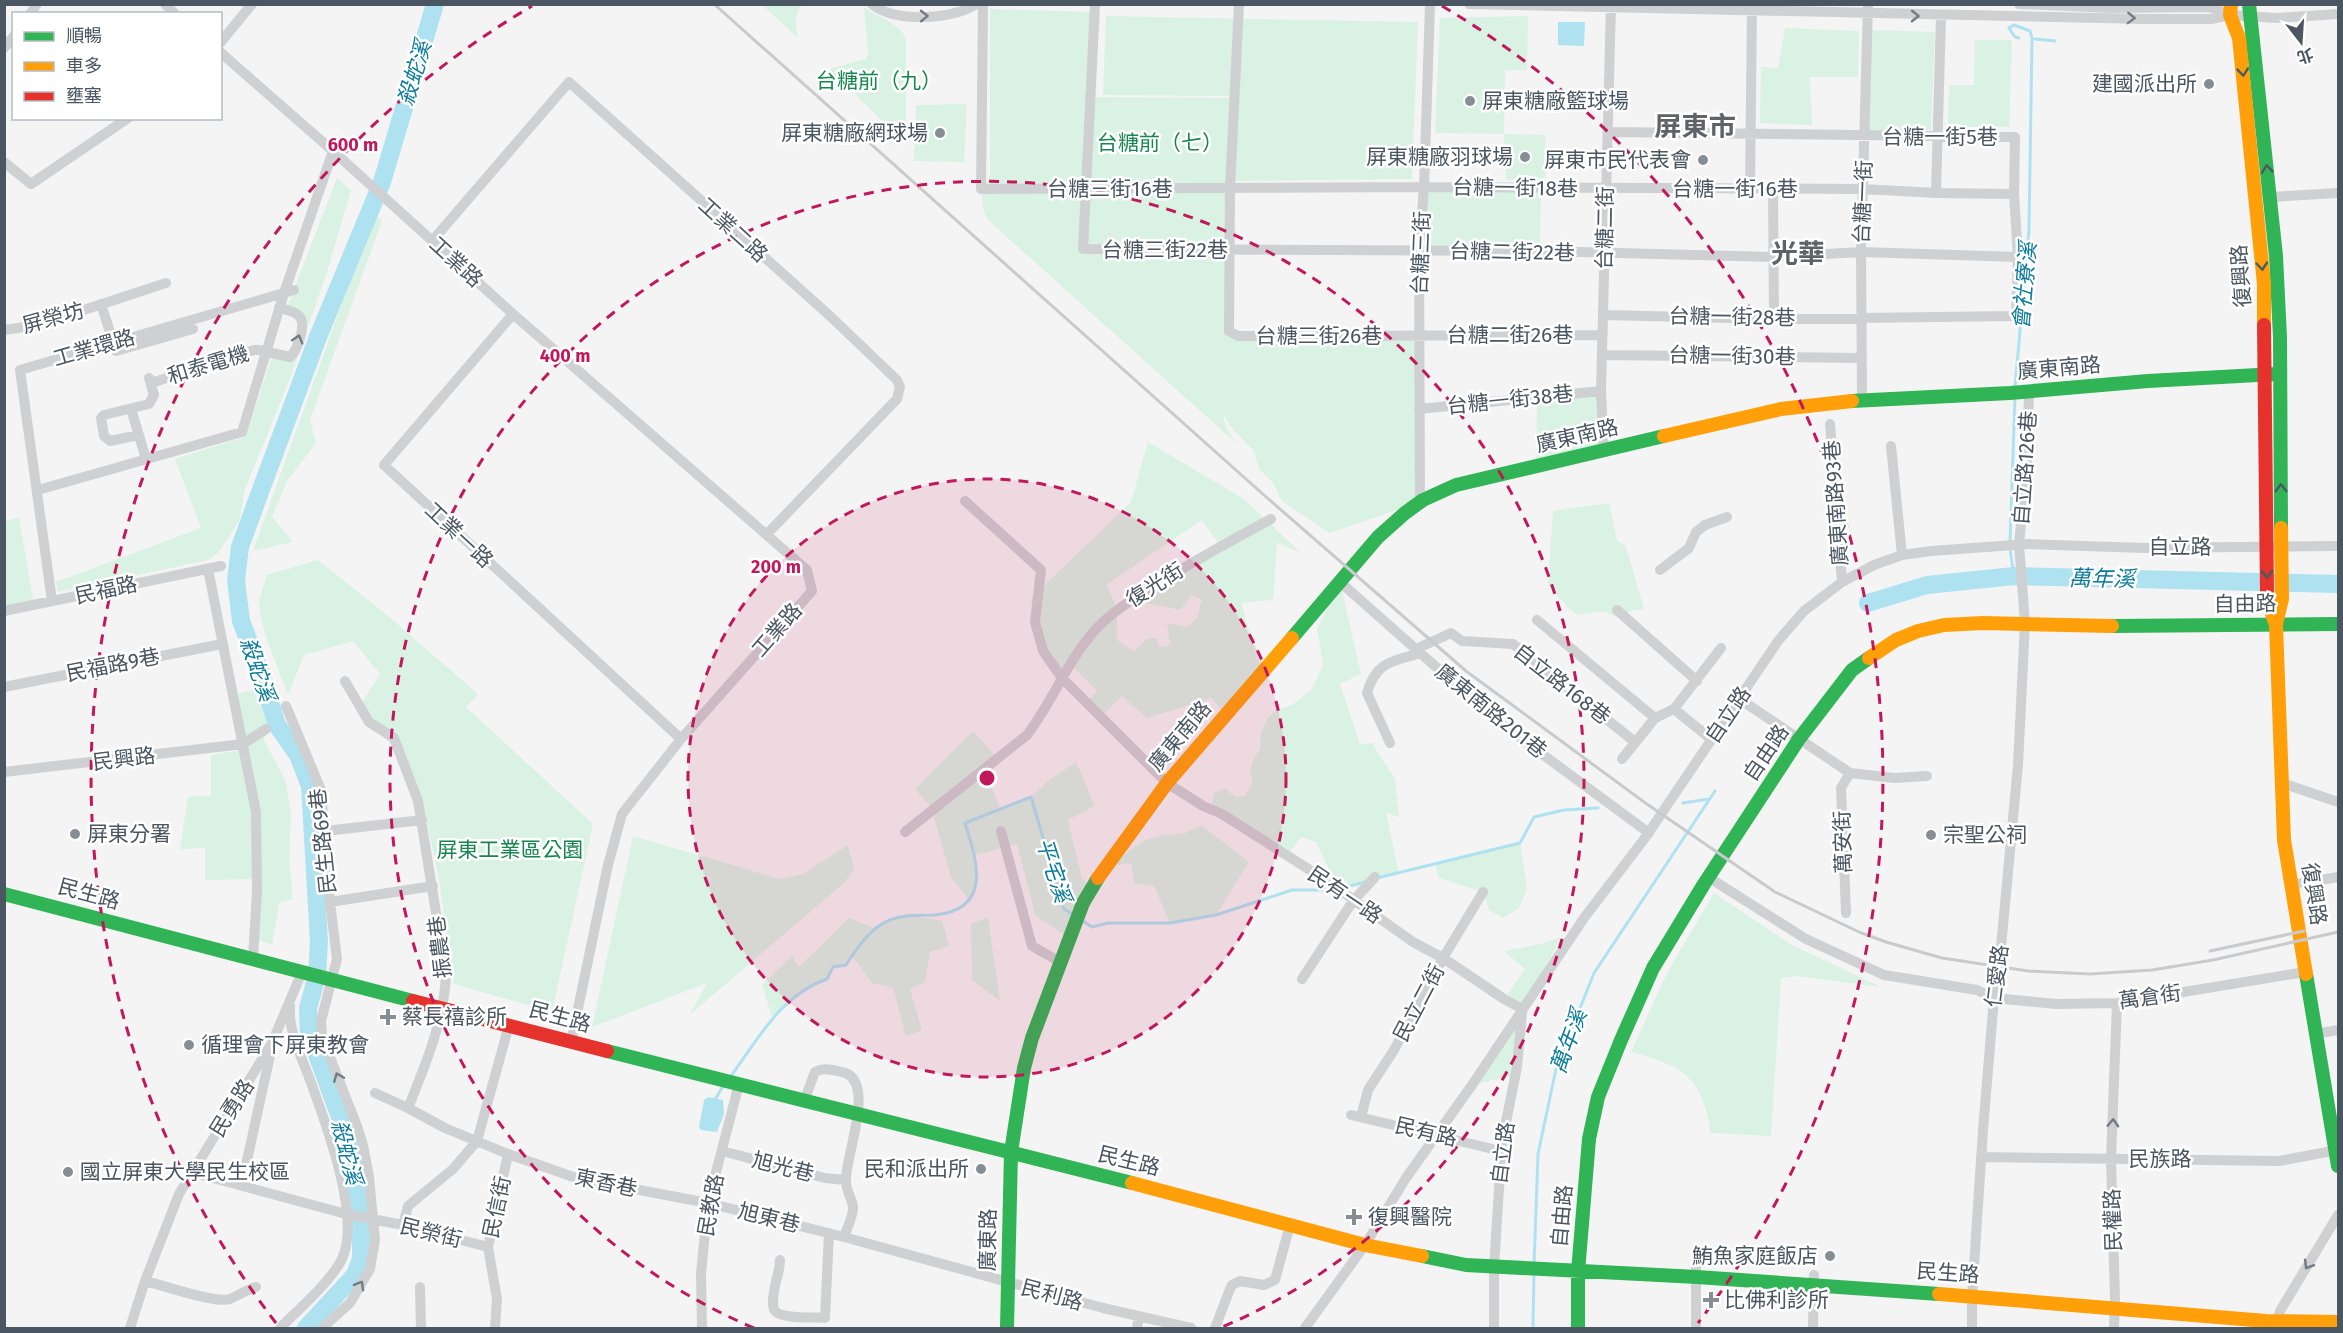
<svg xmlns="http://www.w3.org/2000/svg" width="2343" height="1333" font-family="'Fira Sans','Noto Sans TC',sans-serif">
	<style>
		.green { fill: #d9f2e3; fill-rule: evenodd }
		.water { fill: #aee2f0 }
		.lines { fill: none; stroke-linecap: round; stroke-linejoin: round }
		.stream { stroke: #aee2f0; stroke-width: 3 }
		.river { stroke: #aee2f0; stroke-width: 18 }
		.street { stroke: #ced0d2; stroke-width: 10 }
		.fast { stroke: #30b455; stroke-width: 14 }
		.slow { stroke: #ff9f0a; stroke-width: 14 }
		.jam { stroke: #e5322d; stroke-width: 14 }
		.rail { stroke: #c9cacc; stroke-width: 3 }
		.oneway { stroke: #727b83 }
		.oneway2 { stroke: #495b60 }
		.ring { fill: none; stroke: #c2185b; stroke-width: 3; stroke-dasharray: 10 8 }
		.poi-dot { fill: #868d94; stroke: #fff; stroke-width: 2 }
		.labels { text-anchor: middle; stroke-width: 5; stroke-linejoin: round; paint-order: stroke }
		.park-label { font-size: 21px; fill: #17864f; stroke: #fff }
		.poi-label { font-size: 21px; fill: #4a5661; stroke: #fff; text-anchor: start }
		.street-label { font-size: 21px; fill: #4a5661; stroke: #fff }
		.water-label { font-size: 22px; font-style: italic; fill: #0c7c9b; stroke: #fff }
		.district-label { font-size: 27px; font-weight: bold; fill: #5f6368; stroke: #fff }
		.centre { fill: #c2185b; stroke: #fff; stroke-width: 3 }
		.ring-label { font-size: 18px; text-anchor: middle; font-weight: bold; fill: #c2185b; stroke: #fff; stroke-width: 5; stroke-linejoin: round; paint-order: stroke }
	</style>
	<rect width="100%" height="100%" fill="#f4f4f4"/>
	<path class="green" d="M762,5H801L796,17L797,37Z
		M864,7C876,17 901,23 906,39V136L903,141L829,69L866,59L868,55Z
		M990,9L1095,12L1091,97L1235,98L1229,331L1418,335L1420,502L1330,533L1282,501L1273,483L1259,469L1254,451L1232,428L1222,413L1226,427L1237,444L987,219L984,212L981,189L987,182L990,173Z
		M1106,16L1418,22L1412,179L1232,181L1237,96L1103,95Z
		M1528,16L1527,70H1505L1504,134L1545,135L1546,178L1506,180L1504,134L1435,133L1440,18Z
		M1785,28L1859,31L1858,77H1810L1812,125L1760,123L1761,67L1778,68Z
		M1871,30L1935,32L1931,130H1869Z
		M1975,40H2012L2009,127H1948L1949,85H1974Z
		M967,104L964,162L914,161L916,105Z
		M337,178L351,190L327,272L289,381L245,489L239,521L218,553L208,560L58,592L56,582L201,528L175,459L242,438L248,431L273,353L290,357L302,320L286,310Z
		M1424,187L1541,188L1540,251H1419Z
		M374,214L382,221L310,420L316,443L287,481L272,517L293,542L253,551Z
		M1601,391L1604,452L1536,460L1537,404Z
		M1148,442L1244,499L1301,553L1277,543L1273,600L1241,603L1262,673L1226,715L1211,698L1147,718L1122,696L1101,717L1086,703L1097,691L1067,661L1058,675L1033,616L1031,598L1131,502ZM1202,520L1218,543L1135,595L1146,603L1180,610L1192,595L1202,600L1197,618L1187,627L1167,623L1170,645L1159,647L1157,638L1147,639L1134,651L1117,640V607L1106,585Z
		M1609,503L1617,540L1626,547L1644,609L1629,611L1625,621L1604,611L1578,615L1568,608L1548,584L1553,511Z
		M19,517L34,605L5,611V522Z
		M318,560L387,615L478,694L466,707L593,824L552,1012L454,984L439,879L426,818L401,744L373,720L363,701L380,674L353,641L304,655L288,695L267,640L261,618L259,601L267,575Z
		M1340,582L1361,674L1340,684L1360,744L1372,743L1395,779L1399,817L1386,813L1399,873L1334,890L1330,871L1316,842L1302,837L1283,859L1208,811L1212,804L1214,793L1225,788L1235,797L1245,796L1253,781L1250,771L1253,760L1260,749L1261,732L1268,718L1276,710L1292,705L1311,690L1323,665L1317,629Z
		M267,687L281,718L277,725L263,738L286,782L291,816L289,861L293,899L279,903L272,945L257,939L258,879L205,880V848L180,849L188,797L211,795V755L243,750L233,695Z
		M973,731L996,756L984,766L1000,809L1031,797L1048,781L1076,762L1095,806L1068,820L1082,879L1092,887L1069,938L1035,915L1017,844L975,855C979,870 977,887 969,900L951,877L931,807L915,789Z
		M1201,825L1249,862L1216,915L1170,923L1154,886L1134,883L1131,863L1107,867L1145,840L1164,835L1186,833Z
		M633,836L780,879L803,874L848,845L854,869L845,882L692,1013L691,1012L707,983L592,1027Z
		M1520,843L1527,889L1519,908L1503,918L1489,910L1483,892L1439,878L1435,864Z
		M1714,893L1792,945L1881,987L1797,976L1781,978L1771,1136L1711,1133C1702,1077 1684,1066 1631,1052L1667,973Z
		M909,915L942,921L949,946L930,952L925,982L910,989L922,1030L906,1036L893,988L872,983L852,956L846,965L834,967L827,979L807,988L772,1017L762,985L792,956L799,967L849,918L874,928L889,920Z
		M988,918L1000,1001L972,980L971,923Z
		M1561,937L1524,1007L1516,1075L1472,1085L1522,1009L1504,999L1525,969L1504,951L1537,945Z"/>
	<path class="water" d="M1558,22H1585L1584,46L1558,45Z
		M708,1097L723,1100L724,1114L717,1132L701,1130L699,1127L704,1100Z"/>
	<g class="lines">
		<path class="stream" d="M2035,39L2055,41
			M2015,387L2029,230L2032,38L2030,31L2014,25L2009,28L2015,37L2019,38
			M2010,542L2015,396
			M2010,549L2014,576
			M1683,803L1709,799
			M1377,878L1520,843L1534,817L1564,810L1598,808
			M1342,888L1365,882
			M1083,921L1092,927L1108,923H1170L1216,915L1292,890H1333
			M731,1076C758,1039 781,995 827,979L833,967L846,965C857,948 871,927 890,920C905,914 919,916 935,915C993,909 977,861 965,823L1031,797L1064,909L1072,914
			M716,1098L723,1086
			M1534,1264L1538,1154L1556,1069L1594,973L1715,791
			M1533,1328L1534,1273"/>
		<path class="river" d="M1868,603L1927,585L2014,576L2338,584
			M306,1328L355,1275L361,1259V1220L351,1147L309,1033L308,1008L317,976L319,942L310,786L298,755L277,725L261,673L241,621L236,580L240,547L263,484L318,337L382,182L435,4"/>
		<path class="street" d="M165,4L175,14
			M872,4C893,23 954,20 976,4
			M983,4L981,189L1424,187L1863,189L1936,193L2014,194
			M1095,4L1083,249L1540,251L1773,257L1861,252L2018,257
			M1239,4L1230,189L1229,331L1238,336L1603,335
			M1469,4L2144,19H2211L2230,15L2277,18L2338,14
			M2019,4L2113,8L2209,7L2230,15
			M30,14L37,4
			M220,43L252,4
			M4,48L14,36
			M220,52L333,151L513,314L807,570L812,591L681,739L622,814L608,865L571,1042
			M4,162L31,184L128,118
			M1750,189L1752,4
			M1773,190L1774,319
			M1936,193L1941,16
			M2270,197L2338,193
			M432,241L569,82L830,316L897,380L900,387L897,399L767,534
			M101,304L116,351L193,329
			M513,314L384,465L681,739
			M1603,315L1774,319L2016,316L2018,257L2014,194L2015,137L1608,132
			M4,330L38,325L166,283
			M1602,355L1862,358
			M151,383L254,350H259L290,357C297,351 308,323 298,315C294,311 285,310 279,307
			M1862,400L1861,252L1868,4
			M131,409L146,459
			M1419,409L1601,391
			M1830,424L1842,582
			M139,435L110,441L104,436L101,418L104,415L149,404L154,395L149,378
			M1891,446L1902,555
			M1604,452L1601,391L1611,4
			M38,490L242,432L284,293L333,151
			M965,501L1041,570L1035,622L1043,651L1062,678L1167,783L1203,806L1222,814L1324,879L1413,942L1443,958L1504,999L1522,1009
			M1420,502L1419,251L1424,187L1430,4
			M208,569L256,812L257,891L253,959
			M1660,570L1689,548L1696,532L1705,525L1727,517
			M1340,582L1496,720L1649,833
			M52,601L20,370L294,290
			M1617,610L1697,681
			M4,611L221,566
			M1537,620L1655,718
			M1416,649L1451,633L1462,641L1513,644L1635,742
			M345,681L369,722L394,738L418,801L446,975C444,1021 425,1066 408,1108L445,1128L508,1154L576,1178L708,1203L844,1237L1103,1308L1191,1328
			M4,687L222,644
			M1738,698L1850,773L1894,778L1927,776
			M286,706L321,790L330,902L337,959L321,1021L322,1037L357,1126L363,1145L369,1177L375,1240L370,1269L350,1303L322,1328
			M1674,709L1711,739
			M1390,743L1367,693C1376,661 1393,661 1421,653
			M1622,759L1655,718L1674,709L1721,648
			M4,772L243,744L266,729
			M2282,783L2338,802
			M325,831L422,820
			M1001,831L1032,946L1060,962
			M905,832L1027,735C1053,701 1068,659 1097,628C1114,610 1135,598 1156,585C1193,561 1232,540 1271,519
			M1708,877L1806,939L1884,975L1977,990L1994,998L2056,1004L2117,1003L2305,972
			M2291,885L2338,877
			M330,902L433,886
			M1846,913L1841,788L1850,773
			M1302,979L1353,901L1375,877
			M2315,1034L2338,1030
			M375,1093L408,1108
			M804,1101L815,1072C824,1067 832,1070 842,1072C877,1079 846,1154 846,1179C845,1188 851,1197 853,1206C854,1215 847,1228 844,1237
			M1351,1115L1501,1151
			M1361,1117L1368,1090L1394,1050L1443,958L1483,892
			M722,1151L825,1178L845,1180
			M1981,1157L2279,1161L2338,1150
			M246,1165L271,1051
			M191,1172L346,1214L403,1225L488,1247
			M403,1225L408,1206L453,1169L477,1141L509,1025
			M780,1260C780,1272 775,1281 774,1292C773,1297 772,1307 775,1311C781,1319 814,1317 825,1318L829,1233
			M145,1281C163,1285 215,1304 230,1299C239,1295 246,1290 256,1287
			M420,1287L421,1328
			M2276,1325L2280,1311L2338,1215
			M130,1328L145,1281L179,1194L272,1043L302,972
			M280,1328C299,1309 328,1284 341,1261C363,1220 325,1121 310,1080C301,1056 288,1031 290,1006
			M495,1328L497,1299L488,1247L508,1154
			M702,1328L701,1273L708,1203L739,1084
			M1137,1328L1139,1316
			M1215,1328L1230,1289L1232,1285L1240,1281L1264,1285L1275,1280L1290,1225
			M1305,1328L1365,1245L1406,1178L1472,1085L1584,918L1645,838L1778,641L1804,611L1842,582L1874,565L1902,555L1931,551L2028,544L2144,548L2338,546
			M1494,1328V1267L1502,1142L1517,1067L1522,1012
			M1696,1328V1266
			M1813,1328L1814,1275
			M1972,1328V1296L1983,1130L1994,998L2000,958L2018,765L2025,623L2019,544L2027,465L2029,391
			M2114,1328L2115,1299L2111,1159L2117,1003"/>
		<path class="fast" d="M2249,4L2276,256L2280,337L2281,528
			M1852,401L2010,393L2148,381L2276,374
			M2112,626L2338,624
			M1292,638L1378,537L1405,513L1423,500L1456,485L1664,436
			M4,894L413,1001
			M2306,974L2338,1166
			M607,1051L1132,1183
			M1422,1256L1466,1265L1697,1277L1939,1294
			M1007,1328L1011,1152L1024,1068L1032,1038L1083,903L1098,878
			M1578,1328V1272L1589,1139L1598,1097L1621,1040L1653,968L1704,884L1799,739L1852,670L1869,658"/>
		<path class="slow" d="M2231,4L2230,15L2239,38L2264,284V325
			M1664,436L1781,409L1852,401
			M2267,593V600L2276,625L2284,840L2306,974
			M2276,624L2282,599L2281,528
			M1869,658L1896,640L1918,631L1944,625L1983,623L2112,626
			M1098,878L1167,783L1292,638
			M1132,1183L1365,1245L1422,1256
			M1939,1294L2266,1321L2338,1322"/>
		<path class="jam" d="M2264,325L2267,593
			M413,1001L607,1051"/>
		<path class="rail" d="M714,4L1265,496L1466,671L1644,802L1775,892L1859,932L1886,942L1942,958L2028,971L2090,974L2152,970L2213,960L2338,932
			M2210,951L2304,931"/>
	</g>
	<defs><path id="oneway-chevron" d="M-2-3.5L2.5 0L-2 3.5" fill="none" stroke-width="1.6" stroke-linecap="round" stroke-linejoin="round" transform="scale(1.5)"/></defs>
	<g class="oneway">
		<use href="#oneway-chevron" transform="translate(924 16) rotate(-1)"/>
		<use href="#oneway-chevron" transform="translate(1915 16) rotate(1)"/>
		<use href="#oneway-chevron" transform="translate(2131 18) rotate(2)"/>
		<use href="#oneway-chevron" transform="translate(298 339) rotate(-73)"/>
		<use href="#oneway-chevron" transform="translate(338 1077) rotate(-112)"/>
		<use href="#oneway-chevron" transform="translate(2113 1123) rotate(-88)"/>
		<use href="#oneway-chevron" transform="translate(2308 1265) rotate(121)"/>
		<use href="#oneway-chevron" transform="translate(360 1285) rotate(-60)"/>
	</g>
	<g class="oneway2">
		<use href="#oneway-chevron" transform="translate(2243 72) rotate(84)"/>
		<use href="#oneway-chevron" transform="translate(2267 169) rotate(-96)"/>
		<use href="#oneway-chevron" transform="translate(2262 266) rotate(85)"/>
		<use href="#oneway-chevron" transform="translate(2281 488) rotate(-91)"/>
		<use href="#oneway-chevron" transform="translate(2267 574) rotate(89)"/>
	</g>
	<circle cx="987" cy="778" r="299" fill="#c2185b" fill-opacity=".12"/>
	<g class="ring">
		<circle cx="987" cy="778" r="299"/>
		<path d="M754 1328A597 597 0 1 1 1220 1328"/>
		<path d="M276 1323A896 896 0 0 1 532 6M1442 6A896 896 0 0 1 1698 1323"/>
	</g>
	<g class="poi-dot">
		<circle cx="2209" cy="84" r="6"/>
		<circle cx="1470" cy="101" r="6"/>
		<circle cx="940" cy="133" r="6"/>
		<circle cx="1525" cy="157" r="6"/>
		<circle cx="1703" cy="160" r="6"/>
		<circle cx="75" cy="834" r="6"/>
		<circle cx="1931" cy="835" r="6"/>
		<path d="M385 1008h6v6h6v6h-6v6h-6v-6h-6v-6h6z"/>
		<circle cx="189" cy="1045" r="6"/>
		<circle cx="981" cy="1169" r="6"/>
		<circle cx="68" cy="1172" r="6"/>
		<path d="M1351 1208h6v6h6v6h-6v6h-6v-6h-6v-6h6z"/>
		<circle cx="1830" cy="1256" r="6"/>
		<path d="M1708 1291h6v6h6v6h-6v6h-6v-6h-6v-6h6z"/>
	</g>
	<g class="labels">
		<g class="park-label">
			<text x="879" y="88">台糖前（九）</text>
			<text x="1160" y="150">台糖前（七）</text>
			<text x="510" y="857">屏東工業區公園</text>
		</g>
		<g class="poi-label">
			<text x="2197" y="91" text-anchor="end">建國派出所</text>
			<text x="1482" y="108">屏東糖廠籃球場</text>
			<text x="928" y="140" text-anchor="end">屏東糖廠網球場</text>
			<text x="1513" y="164" text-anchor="end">屏東糖廠羽球場</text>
			<text x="1691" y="167" text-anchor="end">屏東市民代表會</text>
			<text x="87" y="841">屏東分署</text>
			<text x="1943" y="842">宗聖公祠</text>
			<text x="402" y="1024">蔡長禧診所</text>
			<text x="201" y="1052">循理會下屏東教會</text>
			<text x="969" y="1176" text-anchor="end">民和派出所</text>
			<text x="80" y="1179">國立屏東大學民生校區</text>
			<text x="1368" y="1224">復興醫院</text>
			<text x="1818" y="1263" text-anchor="end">鮪魚家庭飯店</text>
			<text x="1724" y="1307">比佛利診所</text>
		</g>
		<g class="street-label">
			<text x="1940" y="144">台糖一街5巷</text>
			<text transform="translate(1515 188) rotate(1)" y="7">台糖一街18巷</text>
			<text x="1110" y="196">台糖三街16巷</text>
			<text x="1735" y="196">台糖一街16巷</text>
			<text transform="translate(1863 202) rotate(-88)" y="7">台糖一街</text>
			<text transform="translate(1605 228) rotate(-89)" y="7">台糖二街</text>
			<text transform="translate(733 230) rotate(42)" y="7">工業二路</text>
			<text x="1165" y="257">台糖三街22巷</text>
			<text transform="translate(1512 252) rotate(1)" y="7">台糖二街22巷</text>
			<text transform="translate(1421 253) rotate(-88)" y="7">台糖三街</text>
			<text transform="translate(456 262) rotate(42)" y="7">工業路</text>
			<text transform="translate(2241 276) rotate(-94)" y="7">復興路</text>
			<text transform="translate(1732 317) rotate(1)" y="7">台糖一街28巷</text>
			<text transform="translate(53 318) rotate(-15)" y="7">屏榮坊</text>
			<text x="1510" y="342">台糖二街26巷</text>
			<text x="1319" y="343">台糖三街26巷</text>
			<text transform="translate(94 348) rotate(-16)" y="7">工業環路</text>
			<text transform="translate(1732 356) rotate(1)" y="7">台糖一街30巷</text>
			<text transform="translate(208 365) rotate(-17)" y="7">和泰電機</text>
			<text transform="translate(2059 368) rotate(-5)" y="7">廣東南路</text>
			<text transform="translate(1510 400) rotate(-6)" y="7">台糖一街38巷</text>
			<text transform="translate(1577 436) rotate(-13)" y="7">廣東南路</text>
			<text transform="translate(2025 468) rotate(-86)" y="7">自立路126巷</text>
			<text transform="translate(1836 503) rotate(-94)" y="7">廣東南路93巷</text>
			<text transform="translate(459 535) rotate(43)" y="7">工業一路</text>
			<text x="2180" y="554">自立路</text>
			<text transform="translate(1155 585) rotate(-32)" y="7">復光街</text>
			<text transform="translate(106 590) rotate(-12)" y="7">民福路</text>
			<text transform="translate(2245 604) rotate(-1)" y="7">自由路</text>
			<text transform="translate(777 630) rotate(-49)" y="7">工業路</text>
			<text transform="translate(113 665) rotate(-11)" y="7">民福路9巷</text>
			<text transform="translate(1562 684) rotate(38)" y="7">自立路168巷</text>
			<text transform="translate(1491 711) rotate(39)" y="7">廣東南路201巷</text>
			<text transform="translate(1728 715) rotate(-56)" y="7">自立路</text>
			<text transform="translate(1180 736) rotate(-50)" y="7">廣東南路</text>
			<text transform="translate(1766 753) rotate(-56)" y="7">自由路</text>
			<text transform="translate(124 759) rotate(-7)" y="7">民興路</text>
			<text transform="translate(323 841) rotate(-96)" y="7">民生路69巷</text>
			<text transform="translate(1843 842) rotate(-92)" y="7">萬安街</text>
			<text transform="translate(89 894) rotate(15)" y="7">民生路</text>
			<text transform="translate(2314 894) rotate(81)" y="7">復興路</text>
			<text transform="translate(1345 895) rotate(34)" y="7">民有一路</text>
			<text transform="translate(440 947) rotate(-97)" y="7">振農巷</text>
			<text transform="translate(1997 976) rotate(-83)" y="7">仁愛路</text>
			<text transform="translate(2150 997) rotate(-8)" y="7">萬倉街</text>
			<text transform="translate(1419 1003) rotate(-62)" y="7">民立二街</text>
			<text transform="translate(560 1017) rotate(15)" y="7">民生路</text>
			<text transform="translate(232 1108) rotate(-58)" y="7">民勇路</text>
			<text transform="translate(1426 1132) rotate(13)" y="7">民有路</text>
			<text transform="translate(1503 1153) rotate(-83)" y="7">自立路</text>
			<text x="2160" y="1166">民族路</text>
			<text transform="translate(1129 1161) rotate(14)" y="7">民生路</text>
			<text transform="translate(783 1167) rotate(14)" y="7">旭光巷</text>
			<text transform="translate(606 1183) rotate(12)" y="7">東香巷</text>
			<text transform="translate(711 1205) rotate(-80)" y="7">民教路</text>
			<text transform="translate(497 1207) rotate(-78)" y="7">民信街</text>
			<text transform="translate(1562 1216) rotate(-85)" y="7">自由路</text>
			<text transform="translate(769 1218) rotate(14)" y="7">旭東巷</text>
			<text transform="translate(2113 1220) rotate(-92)" y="7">民權路</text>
			<text transform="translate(431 1233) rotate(14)" y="7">民榮街</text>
			<text transform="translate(988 1240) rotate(-89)" y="7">廣東路</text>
			<text transform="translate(1948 1273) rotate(4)" y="7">民生路</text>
			<text transform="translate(1052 1295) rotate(15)" y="7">民利路</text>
		</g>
		<g class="water-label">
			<text transform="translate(414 73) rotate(-73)" y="8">殺蛇溪</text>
			<text transform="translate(2024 286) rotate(-85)" y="8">會社寮溪</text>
			<text transform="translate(2102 578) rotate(1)" y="8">萬年溪</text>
			<text transform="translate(258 669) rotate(71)" y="8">殺蛇溪</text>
			<text transform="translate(1054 870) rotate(72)" y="8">平宅溪</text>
			<text transform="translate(1568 1041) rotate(-70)" y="8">萬年溪</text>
			<text transform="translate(347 1152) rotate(76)" y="8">殺蛇溪</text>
		</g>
		<g class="district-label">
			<text x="1695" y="136">屏東市</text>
			<text x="1798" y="263">光華</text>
		</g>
	</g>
	<circle cx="987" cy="778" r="9" class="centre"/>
	<g class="ring-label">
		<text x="353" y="151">600 m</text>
		<text x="565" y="362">400 m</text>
		<text x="776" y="573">200 m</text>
	</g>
	<rect width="2343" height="1333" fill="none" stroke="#4a5661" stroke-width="12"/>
	<rect x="12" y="12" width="210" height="108" fill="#ffffff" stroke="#b7bbc0" stroke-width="1.5"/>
	<rect x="24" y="32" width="30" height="9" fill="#30b455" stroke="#b7bbc0" stroke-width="1.5"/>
	<text x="66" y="42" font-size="18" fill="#4a5661">順暢</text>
	<rect x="24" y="62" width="30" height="9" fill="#ff9f0a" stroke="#b7bbc0" stroke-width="1.5"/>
	<text x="66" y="72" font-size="18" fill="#4a5661">車多</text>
	<rect x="24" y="92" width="30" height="9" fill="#e5322d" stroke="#b7bbc0" stroke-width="1.5"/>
	<text x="66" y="102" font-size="18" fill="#4a5661">壅塞</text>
	<g transform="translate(2301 42) rotate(163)" stroke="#ffffff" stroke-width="4.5" paint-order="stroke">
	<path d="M0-4.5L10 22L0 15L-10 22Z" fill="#4a5661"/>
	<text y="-9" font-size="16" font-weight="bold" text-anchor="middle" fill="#4a5661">北</text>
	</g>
</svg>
